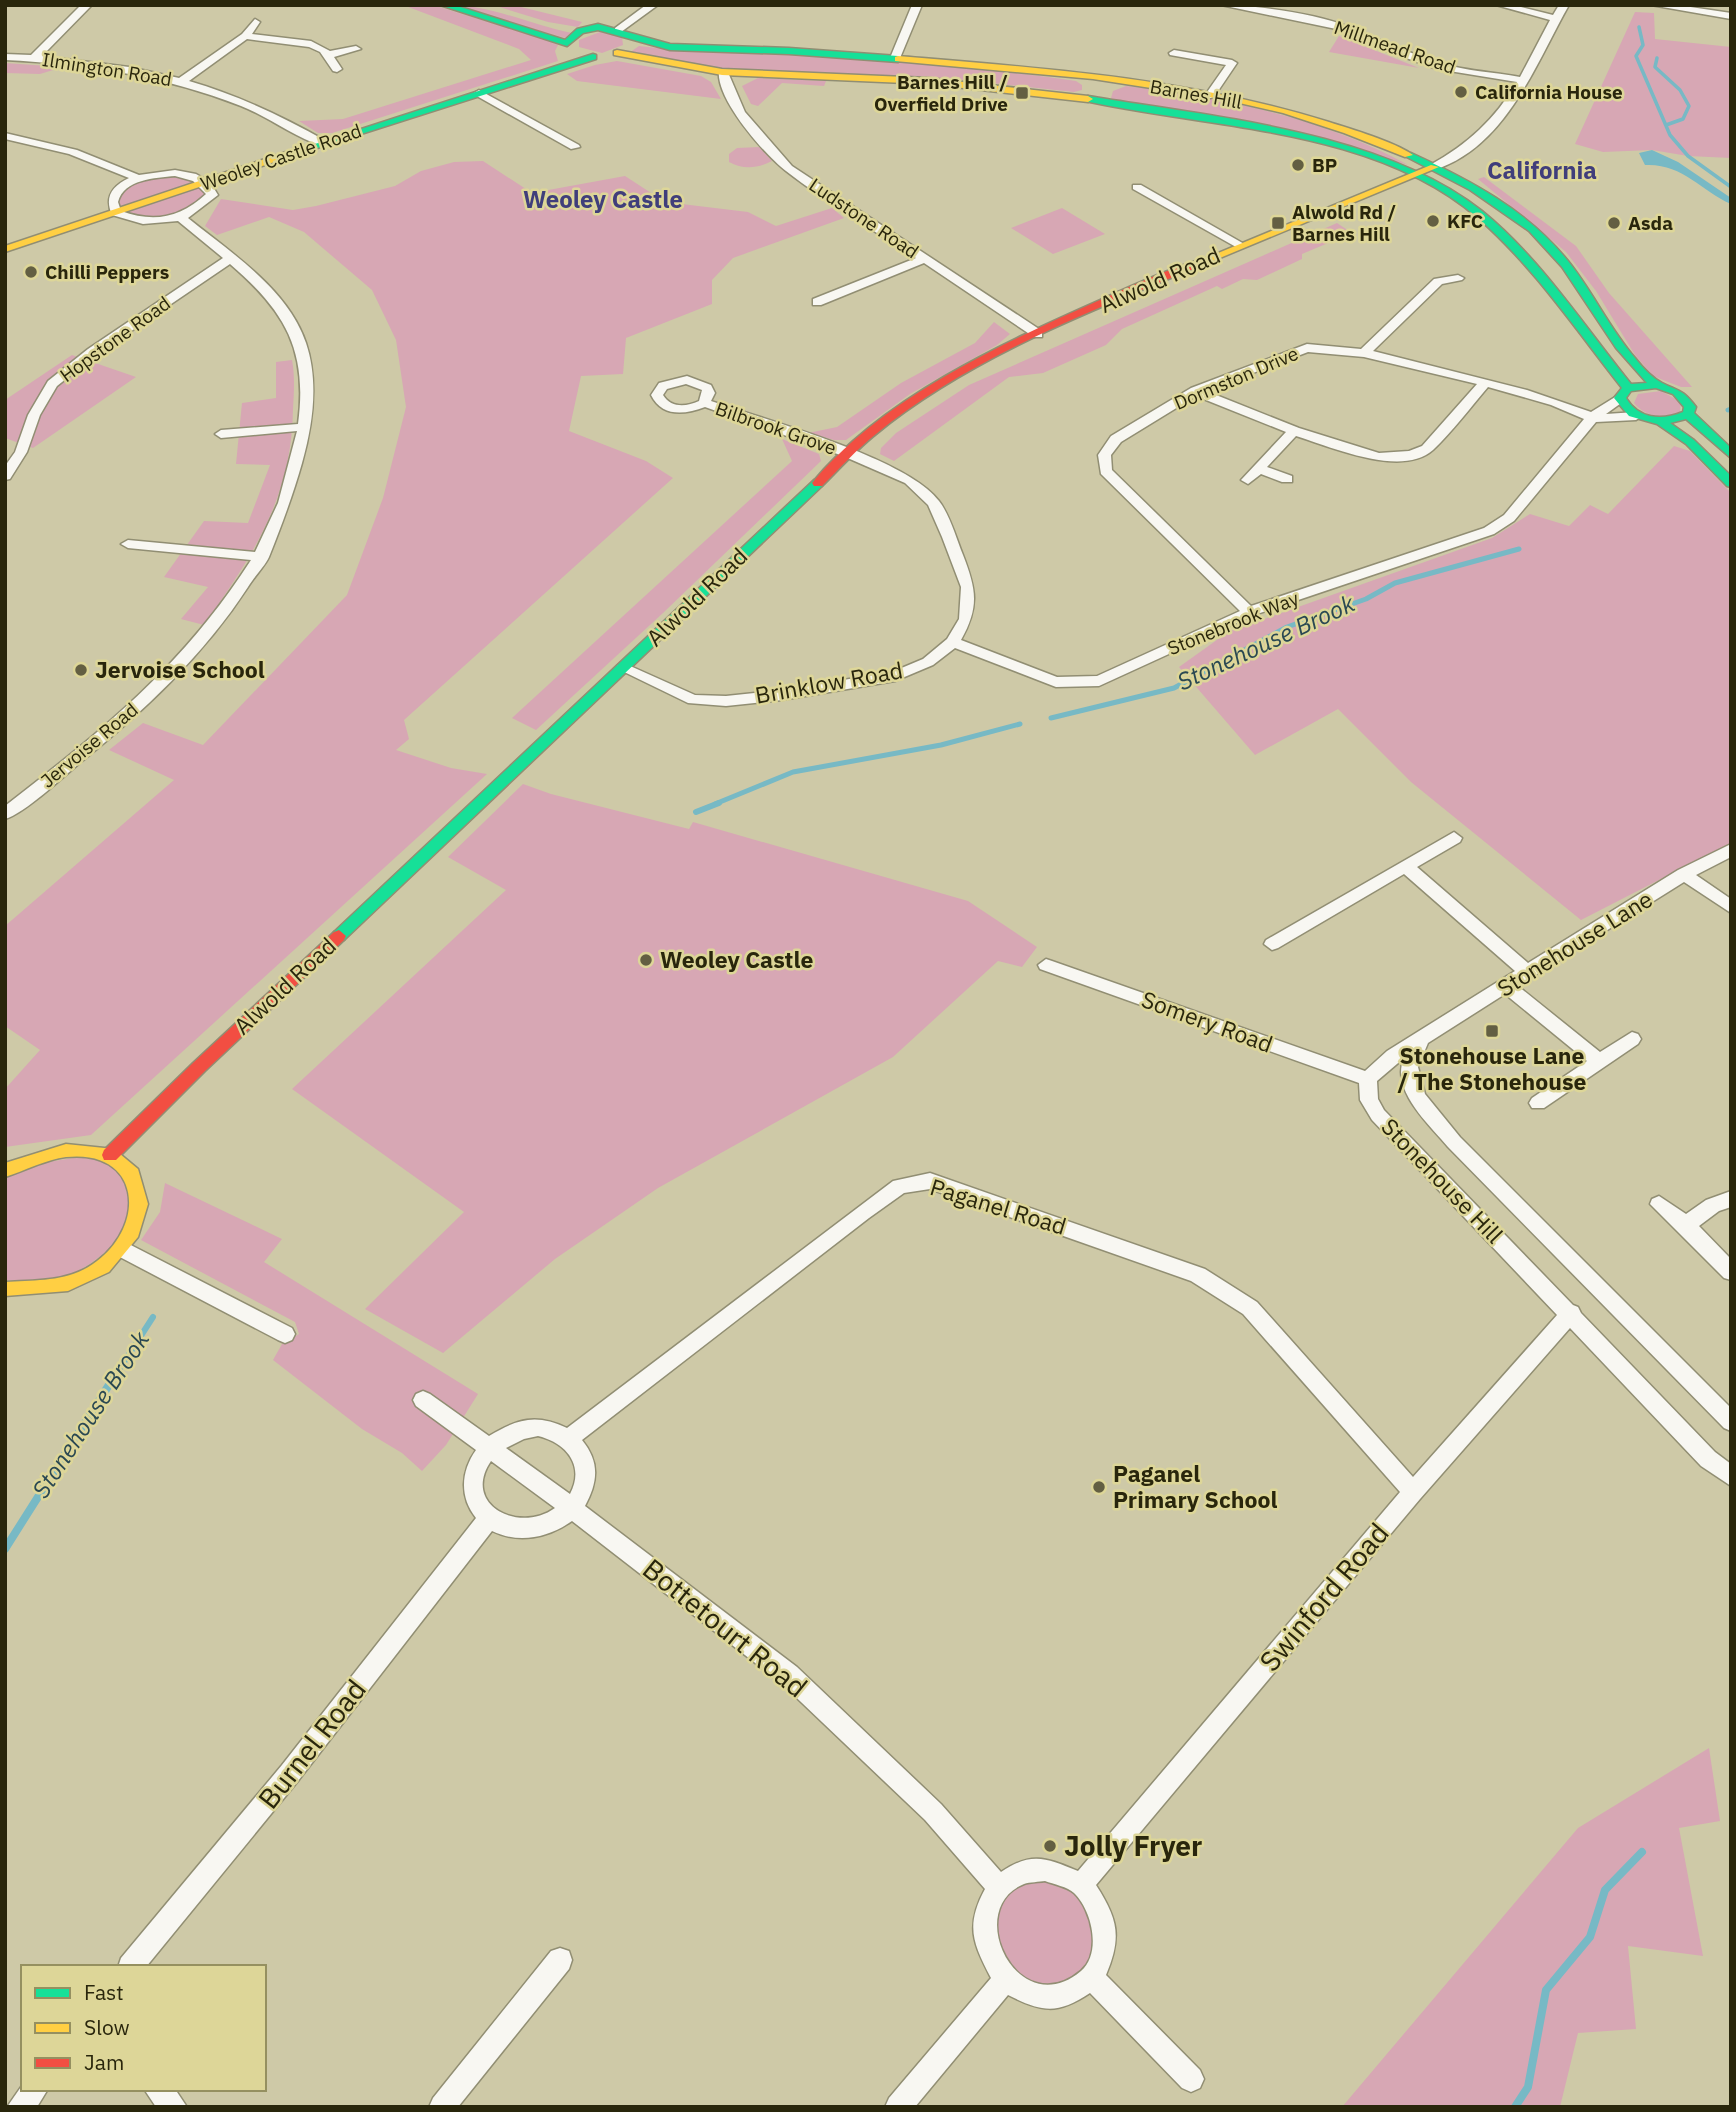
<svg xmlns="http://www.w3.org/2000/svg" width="1736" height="2112" font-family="'IBM Plex Sans',sans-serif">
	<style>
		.green { fill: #d7a7b4 }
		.water { fill: #77b9c5 }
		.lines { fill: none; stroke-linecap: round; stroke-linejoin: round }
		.stream-far3 { stroke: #77b9c5; stroke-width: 3.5 }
		.stream-far2 { stroke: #77b9c5; stroke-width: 5 }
		.stream-far1 { stroke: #77b9c5; stroke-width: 6 }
		.stream { stroke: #77b9c5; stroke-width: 8 }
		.street-casing { stroke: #918e73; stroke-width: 3 }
		.fast-casing { stroke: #918e73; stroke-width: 3 }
		.slow-casing { stroke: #918e73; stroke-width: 3 }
		.jam-casing { stroke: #918e73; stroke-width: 3 }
		.street { fill: #f8f7f2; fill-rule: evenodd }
		.fast { fill: #16e098; fill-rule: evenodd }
		.slow { fill: #ffcf43; fill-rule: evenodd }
		.jam { fill: #f24e42; fill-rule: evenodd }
		.poi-dot { fill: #635f42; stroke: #ddd698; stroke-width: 2.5 }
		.labels { text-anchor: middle; stroke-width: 5; stroke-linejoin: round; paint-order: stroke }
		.far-street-label { font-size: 19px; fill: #29260c; stroke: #ddd698 }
		.far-poi-label { font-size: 19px; font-weight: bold; fill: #29260c; stroke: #ddd698; text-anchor: start }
		.street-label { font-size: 23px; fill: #29260c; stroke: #ddd698 }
		.poi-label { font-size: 23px; font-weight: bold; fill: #29260c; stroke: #ddd698; text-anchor: start }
		.far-district-label { font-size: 24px; font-weight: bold; fill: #403e7b; stroke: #ddd698 }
		.water-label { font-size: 24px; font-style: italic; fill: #2a4852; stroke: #ddd698 }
		.near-street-label { font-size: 28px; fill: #29260c; stroke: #ddd698 }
		.near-poi-label { font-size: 28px; font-weight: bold; fill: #29260c; stroke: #ddd698; text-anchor: start }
	</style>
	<rect width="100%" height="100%" fill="#cec9a7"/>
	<path class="green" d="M403,5H433L546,40L558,45L555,51L558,61L332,133H318L299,121L343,119L531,60L519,49Z
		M450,5C491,5 531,25 572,33L565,38Z
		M493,5H513L582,22L578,27L548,22Z
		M1635,12L1654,13L1655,39L1731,47V158L1688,156L1652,150L1603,152L1575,144Z
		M600,32L622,37L623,45L602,53L579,47V40Z
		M1339,36L1419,68L1329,52Z
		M639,46C683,52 728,50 772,53C874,60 976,66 1076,81L1082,85V90L1074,92L954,79L716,69L629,53Z
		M617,61L701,76L711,82L721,99L577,81L567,74L595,65Z
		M5,63L63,67L40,74L5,73Z
		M758,78L826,81L824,86L782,83L758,106L751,104L742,86Z
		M1126,86C1223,98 1322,117 1408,165L1323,141L1113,100L1111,98L1113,91Z
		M759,147L772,161C759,168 743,170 729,162V154L737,148Z
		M483,161L532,193L625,176L665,202L748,212L776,226L832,208L844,218L733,258L712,280V304L626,338L623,374L581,376L569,431L646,461L673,478L404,720L409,739L396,750L451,768L487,774L91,1135L5,1147V1089L40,1050L5,1026V926L174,780L109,750L143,723L203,745L347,595L383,498L406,407L396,340L372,290L304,232L269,217L217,235L205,226L221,199L293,210L316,206L395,186L421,171L454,162Z
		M171,175L198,182L120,210L118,203C127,178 147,179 171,175Z
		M1484,177L1576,246L1609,293L1692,387H1681L1653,376L1635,355L1596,291L1566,252L1478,179Z
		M202,187L206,190L207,196C178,217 160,228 125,213Z
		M1062,208L1105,234L1053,254L1011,228Z
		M1337,223L1352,233L1302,254V259L1257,280L1243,279L1222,289L1217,286L1122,329L1106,345L1043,373L1009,377L894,461L880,454L881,448L896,433L969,385Z
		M994,322L1010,334L997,345L910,394L846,440H834L808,433L837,427L901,383L975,343Z
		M72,355L136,377L33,448L5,438V400Z
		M292,360C295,376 294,392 293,409C292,497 253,555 204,625L181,619L208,587L164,577L204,521L248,523L270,465L236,464L242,403L276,398V362Z
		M1661,391L1681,402L1680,412C1665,420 1645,417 1634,403L1638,394Z
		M782,439L819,454L821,461L663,613L536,730L512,718L792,461Z
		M1674,446L1690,451L1731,493V843L1581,920L1411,782L1338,709L1255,755L1179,667L1228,632L1492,538L1530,514L1569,526L1590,505L1608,514Z
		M523,784L551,794L689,829L693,822L968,901L1037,947L1022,967L998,961L893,1057L658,1188L555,1259L443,1353L365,1309L464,1212L292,1089L506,890L448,857Z
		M92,1155C101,1161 121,1170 126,1180C151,1228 88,1274 48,1282C35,1285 19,1281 5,1280V1175L17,1167Z
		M165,1183L282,1239L264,1262L478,1394L446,1445L422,1471L402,1453L362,1429L273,1360L282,1344L299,1334L295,1322L141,1240L160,1212Z
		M1709,1748L1720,1821L1679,1828L1703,1956L1628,1946L1636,2029L1578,2033L1560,2107H1342L1578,1828Z
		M1021,1875L1081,1886L1103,1950L1062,1993L1007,1979L989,1910Z"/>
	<path class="water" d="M1652,150L1678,162L1731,198V204C1700,190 1682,163 1645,165L1639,153Z"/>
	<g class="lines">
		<path class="stream-far3" d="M1639,27L1643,45L1636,56L1670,135L1688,156L1731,187
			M1657,58L1655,67L1680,90L1689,106L1683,119L1666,125"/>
		<path class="stream-far2" d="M1728,410L1731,409
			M1051,718L1174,688L1287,627L1366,599L1395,583L1519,549
			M715,804L793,772L941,745L1020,724"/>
		<path class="stream-far1" d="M696,812L719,803
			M113,1379L153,1317"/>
		<path class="stream" d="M5,1549L114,1377
			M1515,2107L1528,2087L1546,1990L1590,1937L1605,1890L1642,1852"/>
		<g class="street-casing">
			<path id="street" d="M81,5H92L42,56L129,67L179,78L242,34L255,19L260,22L252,34L311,41L330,51L356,46L361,49L334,57L342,69L337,72L333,71L320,52L309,47L247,39L189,81C237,95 282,116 326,141V145L322,146C294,137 269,117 241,106C164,76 87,64 5,60V54L31,55Z
				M646,5H658L621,32H615V28Z
				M912,5H922L900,58L891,60L890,58Z
				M1221,5C1255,5 1318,14 1349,27C1380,40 1409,53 1440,63C1465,71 1494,72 1520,77L1550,20L1496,5H1513L1553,15L1559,5H1569C1535,65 1506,147 1434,170L1429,167L1430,165C1468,144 1495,119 1517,82L1437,69L1370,45L1341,30Z
				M1651,5H1677L1731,13V19Z
				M1174,50L1232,60L1237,63L1214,97L1210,98L1205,95L1226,65L1170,55L1169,53Z
				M719,70H727L745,112L792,166L1042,331V337H1034L924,263L821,305H813V299L916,258C873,230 827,203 786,171C764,154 715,98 719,70Z
				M479,90L579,145L580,147L571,149L475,95L474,93Z
				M5,133L77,150L139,175L175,170L196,174L210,182L218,195L188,218C230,252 288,289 306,343C319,382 313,424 302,463C293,495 281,527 269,557C265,566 254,577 248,587C204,655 144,711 81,762C64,776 24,814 5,819V806C103,730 183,666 251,560L128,548L121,544L128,540L255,552L278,503L297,431L221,438L215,434L221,430L298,424C308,350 285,311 230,264L96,355L57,386L40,415L27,452L10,479L5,480V466L15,452L28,415L48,381L88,349L223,258L178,221L143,224L112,215C104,197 112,186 129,178L69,154L5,139ZM175,176L193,181L206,194C180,218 154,223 121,211L118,202C124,179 155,178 175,176Z
				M1133,185H1141L1246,245L1236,247L1133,189Z
				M1458,275L1464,278L1462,280L1442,284L1373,351L1527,390L1591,412L1620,394L1626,398L1624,401L1606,414L1636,412L1642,416L1636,420L1596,422L1514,521L1494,534L1254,615L1099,686L1056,687L955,648L933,665L895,681L782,700L726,706L688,703L616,668L618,665H628L695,695L726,696L782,690L892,672L923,659L947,639L959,619L961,587L942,537L928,505L905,483L843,456L705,407C684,415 662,417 651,395L659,383L687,376L711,385L715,393L711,401C766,420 907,458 939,501C950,515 956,538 963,555C976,589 980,606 961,640L1057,677L1097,676L1240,611L1101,474L1098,455L1111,436L1191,388L1307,344L1361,349L1434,279ZM1308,352L1364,357L1477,384L1422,446L1409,451L1379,453L1299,428L1206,391ZM686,384L702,390L699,401C686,407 671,408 663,395L667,389ZM1488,387L1551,405L1584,419L1504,515L1484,528L1251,606L1112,470L1111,455L1121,442L1196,396L1286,432L1241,480L1248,484L1261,474L1282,482H1292V476L1267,467L1296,436C1331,447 1402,478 1433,450C1453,431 1470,408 1488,387Z
				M1454,832L1462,838L1460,842L1417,867L1528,963L1678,870L1731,844V857L1696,875L1731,899V913L1684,882L1518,986L1600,1052L1632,1032L1638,1034L1641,1039L1638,1044L1544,1108H1532L1529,1103L1532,1098L1587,1061L1505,994L1428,1043L1418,1067L1425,1094L1460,1137L1731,1408V1431L1724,1428L1448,1147C1429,1124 1390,1090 1404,1058L1377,1081L1378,1099L1384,1110L1573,1305L1578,1307L1581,1313L1715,1452L1731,1464V1486L1701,1466L1570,1328L1420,1499L1096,1885C1118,1919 1122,1937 1106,1975L1200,2070L1204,2079L1200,2088L1191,2092L1182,2088L1090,1993C1057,2015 1042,2012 1008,1995L915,2107H885L889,2098L991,1978C973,1943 965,1926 985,1889L925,1820L781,1683L572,1521C548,1538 519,1544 492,1531L298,1781L146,1967H118L121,1958L282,1765L476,1518C459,1497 461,1471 476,1450L416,1406L413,1400L416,1394L423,1391L430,1394L489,1436C517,1419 536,1413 567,1428L893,1181L930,1173L1205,1269L1257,1302L1413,1477L1557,1315L1372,1120L1360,1100L1359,1083L1040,969L1038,965L1046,959L1052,961L1365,1071L1387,1051L1515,971L1404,874L1278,948L1272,950L1264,944L1266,940ZM930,1189L1191,1281L1243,1314L1400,1492L1078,1871C1046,1858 1032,1851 1001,1872L941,1804L797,1667L585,1506C598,1482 600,1462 582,1440L869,1218L904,1193ZM538,1436C567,1443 585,1466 570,1494L506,1448L524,1439ZM491,1461L555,1508C519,1534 461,1505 491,1461ZM1045,1881C1053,1884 1068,1887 1074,1893C1092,1910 1102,1953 1081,1971C1018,2024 962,1909 1024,1884C1030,1882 1039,1882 1045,1881Z
				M1731,1191V1207L1719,1211L1699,1226L1731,1259V1280L1724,1278L1650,1204L1652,1199L1659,1196L1686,1214L1706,1200Z
				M123,1241L292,1328L295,1334L292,1340L285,1343L278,1340L116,1255L114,1249L116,1243Z
				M560,1948L569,1951L572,1960L569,1969L458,2107H429L433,2098L551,1951Z
				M23,2084V2089H48L37,2107H7Z
				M144,2089H175L187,2107H156Z"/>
		</g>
		<g class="fast-casing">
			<path id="fast" d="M440,5H454L565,40L577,29L598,24L670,44L789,48L898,56L903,59L898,62L789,54L670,50L598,30L583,33L567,46Z
				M593,54L596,55V59L289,157L281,155Z
				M1088,96C1213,117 1381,131 1482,211C1541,259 1584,326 1631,384L1647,383L1616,348L1562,267L1529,231L1470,190L1403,155L1411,153C1470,180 1527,210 1568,261C1593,292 1609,328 1635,358C1642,367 1652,378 1662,383C1680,392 1682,389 1696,407L1694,413L1731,448V458L1686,419L1670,423L1694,440L1731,476V487L1727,486L1686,444L1657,424L1629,416L1614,398L1622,388C1576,330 1534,267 1478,218C1374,128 1213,129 1085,101V97ZM1656,388L1673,394L1684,407L1683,412C1661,421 1639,419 1626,398L1631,391Z
				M818,479L822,480V486L344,940H334L332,936L334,932L814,480Z"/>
		</g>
		<g class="slow-casing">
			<path id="slow" d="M617,50L722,69L928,78L1088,96L1093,99L1088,102L928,84L722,75L614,55V51Z
				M898,56C1043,68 1189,78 1329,122C1351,129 1395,142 1413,155L1405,157L1344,133L1283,113L1222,99L1093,79L895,61V57Z
				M286,152L291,155L289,157L5,252V246Z
				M1431,165L1439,167L1203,265L1194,263Z
				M66,1144L114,1149L138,1169L148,1204L138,1237L109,1272L68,1291L5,1296V1282C37,1280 71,1282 97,1261C147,1223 140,1149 66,1157C47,1159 24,1171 5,1177V1163Z"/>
		</g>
		<g class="jam-casing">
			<path id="jam" d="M1199,260L1203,261V265C1094,309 967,359 876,434C857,449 840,468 822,486H814L812,483C882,398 1001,344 1100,300C1132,286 1165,270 1199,260Z
				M339,930L346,936L344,940L205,1071L116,1160H104L102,1155L104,1150L193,1063L334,932Z"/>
		</g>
		<use href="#street" class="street"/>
		<use href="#fast" class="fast"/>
		<use href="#slow" class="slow"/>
		<use href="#jam" class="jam"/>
	</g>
	<g class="poi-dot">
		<circle cx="1461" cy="92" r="7"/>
		<rect x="1015" y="86" width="14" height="14" rx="3.5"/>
		<circle cx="1298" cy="165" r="7"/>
		<circle cx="1433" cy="221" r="7"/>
		<rect x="1271" y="216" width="14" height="14" rx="3.5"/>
		<circle cx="1614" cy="223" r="7"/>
		<circle cx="31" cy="272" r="7"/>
		<circle cx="81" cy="670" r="7"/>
		<circle cx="646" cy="960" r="7"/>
		<rect x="1485" y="1024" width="14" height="14" rx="3.5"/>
		<circle cx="1099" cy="1487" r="7"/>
		<circle cx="1050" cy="1846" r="7"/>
	</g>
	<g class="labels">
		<g class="far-street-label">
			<text transform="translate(1395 47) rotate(19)" y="7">Millmead Road</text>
			<text transform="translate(107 69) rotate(9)" y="7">Ilmington Road</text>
			<text transform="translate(1196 94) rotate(10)" y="7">Barnes Hill</text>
			<text transform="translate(281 157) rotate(-19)" y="7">Weoley Castle Road</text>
			<text transform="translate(864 218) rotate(34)" y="7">Ludstone Road</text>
			<text transform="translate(115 339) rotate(-36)" y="7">Hopstone Road</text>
			<text transform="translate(1236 378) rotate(-23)" y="7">Dormston Drive</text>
			<text transform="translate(776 428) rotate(19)" y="7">Bilbrook Grove</text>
			<text transform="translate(1233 623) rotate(-22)" y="7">Stonebrook Way</text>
			<text transform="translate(89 745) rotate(-40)" y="7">Jervoise Road</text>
		</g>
		<g class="far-poi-label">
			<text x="1008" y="89" text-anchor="end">Barnes Hill /<tspan x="1008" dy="22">Overfield Drive</tspan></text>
			<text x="1475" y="99">California House</text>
			<text x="1312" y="172">BP</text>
			<text x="1292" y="219">Alwold Rd /<tspan x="1292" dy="22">Barnes Hill</tspan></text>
			<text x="1447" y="228">KFC</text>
			<text x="1628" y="230">Asda</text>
			<text x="45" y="279">Chilli Peppers</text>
		</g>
		<g class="street-label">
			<text transform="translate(1160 280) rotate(-24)" y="8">Alwold Road</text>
			<text transform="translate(697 597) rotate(-44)" y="8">Alwold Road</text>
			<text transform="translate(829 683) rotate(-10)" y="8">Brinklow Road</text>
			<text transform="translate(1575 944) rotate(-32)" y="8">Stonehouse Lane</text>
			<text transform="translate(285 986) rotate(-43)" y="8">Alwold Road</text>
			<text transform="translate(1207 1022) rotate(20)" y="8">Somery Road</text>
			<text transform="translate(1442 1181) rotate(46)" y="8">Stonehouse Hill</text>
			<text transform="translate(998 1207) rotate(17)" y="8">Paganel Road</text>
		</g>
		<g class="poi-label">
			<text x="95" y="678">Jervoise School</text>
			<text x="660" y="968">Weoley Castle</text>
			<text x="1492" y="1064" text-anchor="middle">Stonehouse Lane<tspan x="1492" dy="26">/ The Stonehouse</tspan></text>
			<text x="1113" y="1482">Paganel<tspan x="1113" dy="26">Primary School</tspan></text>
		</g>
		<g class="far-district-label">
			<text x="1542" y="179">California</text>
			<text x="603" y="208">Weoley Castle</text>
		</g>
		<g class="water-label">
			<text transform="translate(1266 643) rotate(-25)" y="8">Stonehouse Brook</text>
			<text transform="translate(91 1415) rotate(-57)" y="8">Stonehouse Brook</text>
		</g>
		<g class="near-street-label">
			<text transform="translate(1324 1597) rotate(-50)" y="10">Swinford Road</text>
			<text transform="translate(725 1628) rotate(39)" y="10">Bottetourt Road</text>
			<text transform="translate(312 1744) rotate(-52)" y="10">Burnel Road</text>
		</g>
		<g class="near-poi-label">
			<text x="1064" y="1856">Jolly Fryer</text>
		</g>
	</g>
	<rect width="1736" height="2112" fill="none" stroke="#29260c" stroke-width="14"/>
	<rect x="21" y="1965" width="245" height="126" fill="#ddd698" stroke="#959060" stroke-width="2"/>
	<rect x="35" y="1988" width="35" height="10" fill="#16e098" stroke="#959060" stroke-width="2"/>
	<text x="84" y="2000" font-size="21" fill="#29260c">Fast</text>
	<rect x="35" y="2023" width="35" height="10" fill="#ffcf43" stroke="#959060" stroke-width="2"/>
	<text x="84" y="2035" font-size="21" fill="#29260c">Slow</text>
	<rect x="35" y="2058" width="35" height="10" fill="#f24e42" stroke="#959060" stroke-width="2"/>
	<text x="84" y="2070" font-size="21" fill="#29260c">Jam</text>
</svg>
